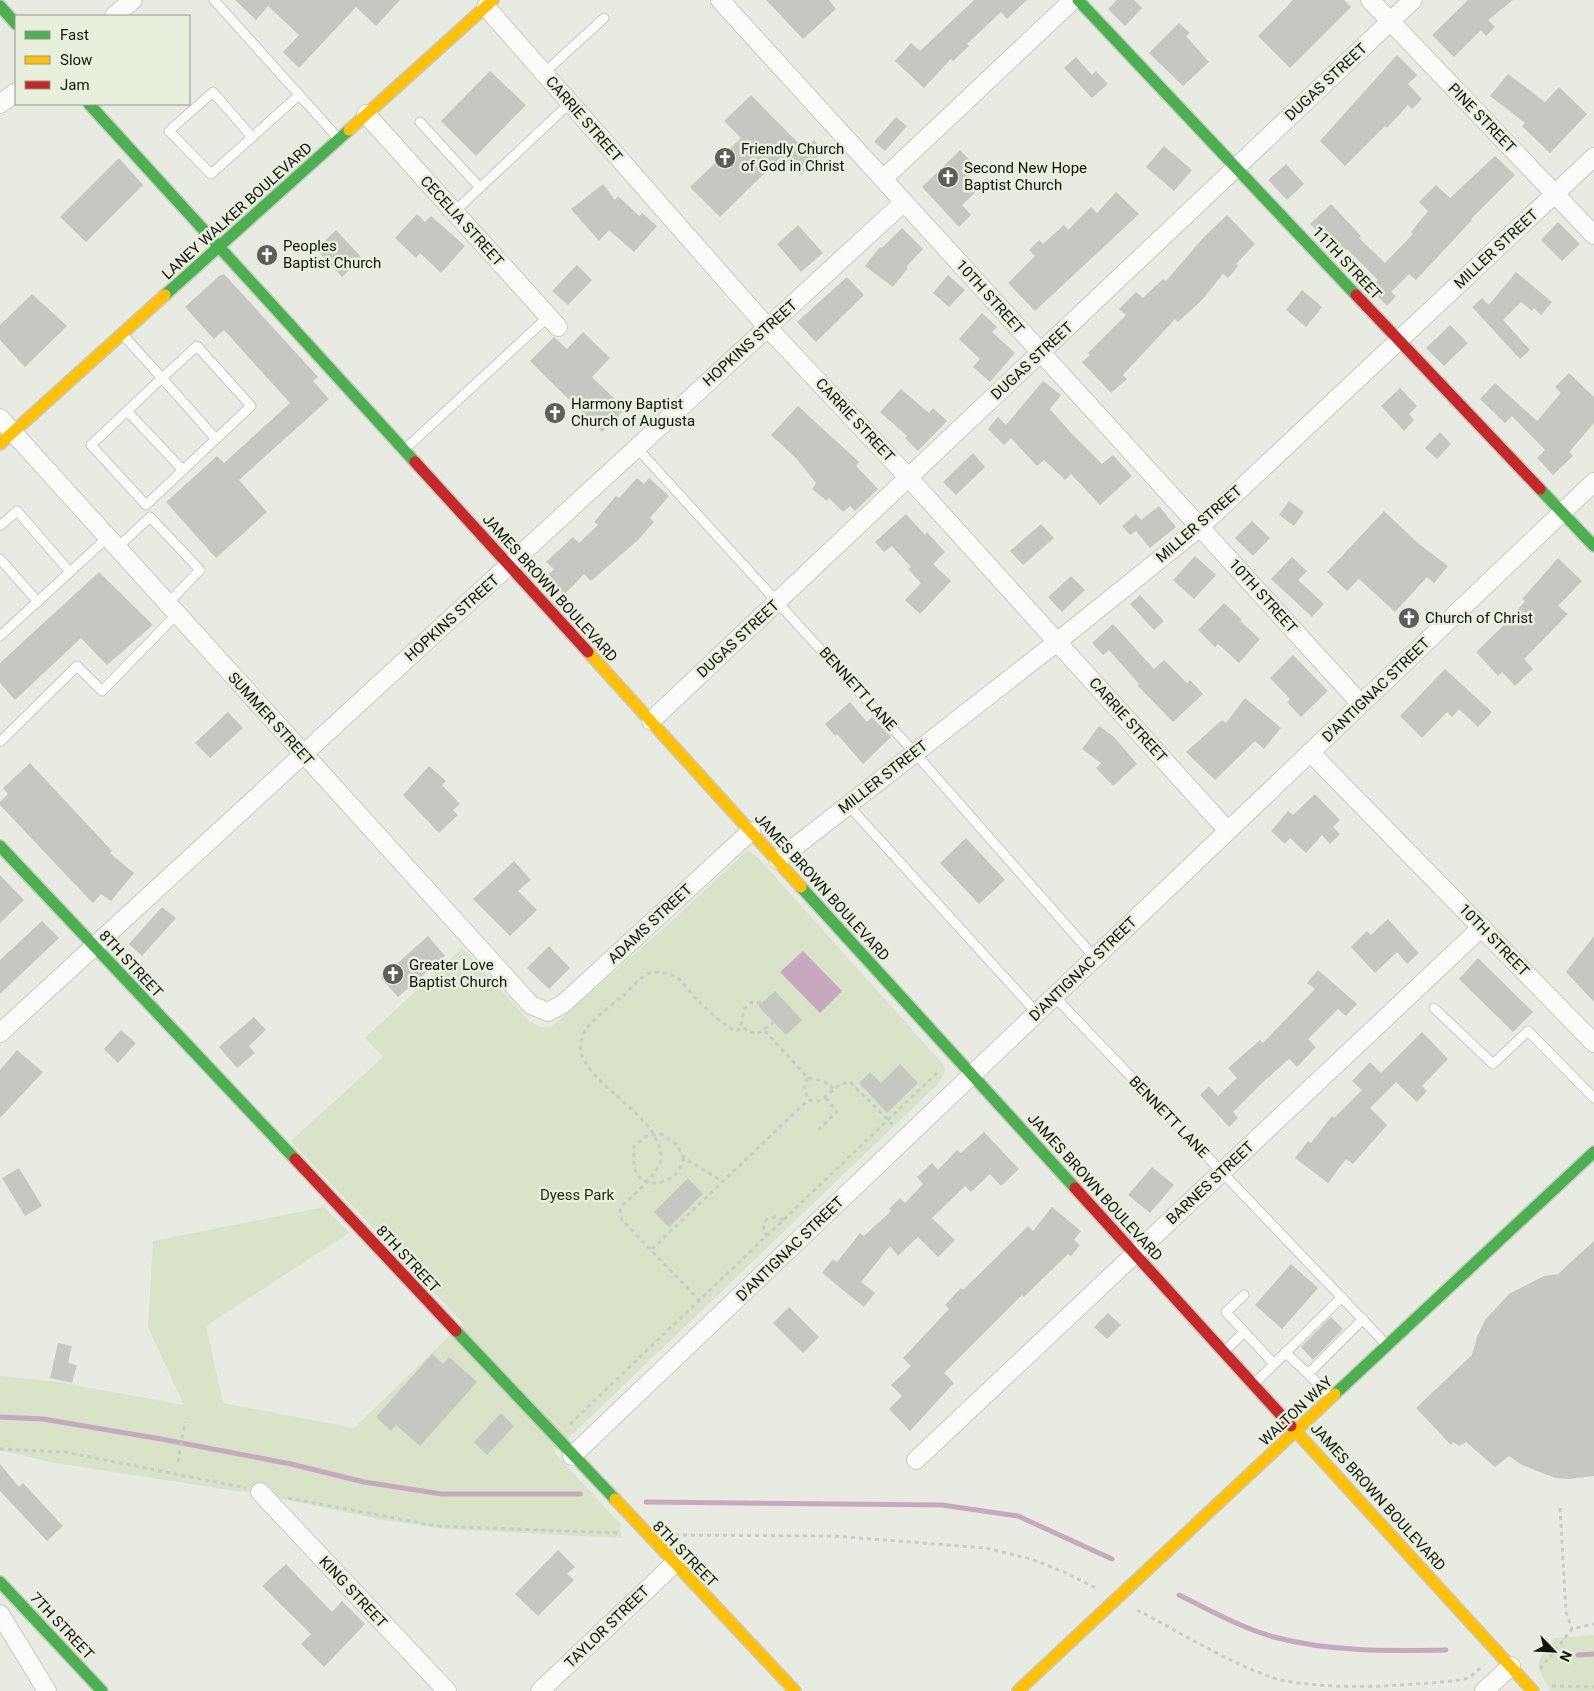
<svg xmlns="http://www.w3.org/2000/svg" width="1594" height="1691" font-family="Roboto,sans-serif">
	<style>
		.green { fill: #d8e3c8 }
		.water { fill: #c7a9bf }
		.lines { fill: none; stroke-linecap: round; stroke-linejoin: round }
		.stream { stroke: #c7a9bf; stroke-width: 5 }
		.building { fill: #c5c8c1 }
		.lane-casing { stroke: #c6c9c2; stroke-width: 11 }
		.street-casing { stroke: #c6c9c2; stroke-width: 20 }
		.fast-casing { stroke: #c6c9c2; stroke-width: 14 }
		.slow-casing { stroke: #c6c9c2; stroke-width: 14 }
		.jam-casing { stroke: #c6c9c2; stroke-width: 14 }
		.path { stroke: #c9cbc8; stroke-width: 3; stroke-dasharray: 4 4; stroke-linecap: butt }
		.lane { stroke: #fbfcfa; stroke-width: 9 }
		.street { stroke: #fbfcfa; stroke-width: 18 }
		.fast { stroke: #4caf50; stroke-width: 11 }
		.slow { stroke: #ffc107; stroke-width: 11 }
		.jam { stroke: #c62828; stroke-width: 11 }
		.labels { text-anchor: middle; stroke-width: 5; stroke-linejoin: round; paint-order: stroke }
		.street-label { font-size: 15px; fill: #12140e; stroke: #e8efdd }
		.poi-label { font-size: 15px; fill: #12140e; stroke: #e8efdd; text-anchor: start }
		.park-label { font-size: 15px; fill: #23300a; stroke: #e8efdd }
	</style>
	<rect width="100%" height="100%" fill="#e7ebe1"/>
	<path class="green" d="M748,850L759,859L942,1063L945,1070L940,1082L554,1452L621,1525L619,1528L622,1538L444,1529L377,1519L279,1498L267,1490L242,1492L50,1462L0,1450V1376L52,1381L184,1405L148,1327L153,1241L324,1207L349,1233L206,1326L223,1403L354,1428L463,1323L291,1141L383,1057L365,1038L462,948L529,1021L540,1027H551L663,929Z
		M1594,1635V1691H1550C1534,1660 1534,1666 1555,1638Z"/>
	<path class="water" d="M803,951L842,991L820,1013L780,972Z"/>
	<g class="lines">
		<path class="stream" d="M0,1417L43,1419L161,1439L291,1464L364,1482L442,1494H580
			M646,1502L942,1505L1018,1516L1112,1559
			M1179,1595C1210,1610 1241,1628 1274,1637C1330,1652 1389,1651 1446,1650
			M1578,1655L1594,1654"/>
	</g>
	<path class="building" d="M235,0H400L376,26L356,7L299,68L283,52L299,35L268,6L256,20Z
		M766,0H829L836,9L803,39Z
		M974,0H1027L1007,19L1001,12L967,44L969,46L953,61L951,59L924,88L895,61L911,43L920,51Z
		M1117,0H1134L1142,8L1125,26L1108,9Z
		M1293,0H1344L1351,7L1290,68L1258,36Z
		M1468,0H1513L1488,20L1495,27L1486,36L1481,30L1454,57L1432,35Z
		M1179,23L1190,33L1186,36L1209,62L1183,86L1149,53Z
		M1397,55L1417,75L1408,84L1422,99L1412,109L1408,105L1387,128L1385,126L1345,166L1320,141Z
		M1076,57L1092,75L1096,71L1108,84L1092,98L1064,68Z
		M490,71L526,105L476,156L441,121Z
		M1508,74L1545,102L1559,87L1587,114L1550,153L1522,126L1525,123L1490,96Z
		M751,95L805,150L814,140L824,151L801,175L781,157L720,217L690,187L741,138L724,121Z
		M896,117L907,126L885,151L874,142Z
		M1164,146L1192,170L1174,191L1146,167Z
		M960,150L977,168L966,179L978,190L962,205L971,215L959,227L922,187Z
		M1495,156L1515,175L1471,219L1472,220L1416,280L1409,274L1391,292L1396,296L1387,306L1370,288L1378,280L1347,249L1341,255L1310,224L1331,204L1361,236L1359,238L1385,263L1413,234L1411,232L1428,211L1419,202L1436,185L1450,198Z
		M119,158L143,185L86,242L60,217Z
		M1286,164L1304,184L1287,200L1268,180Z
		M603,184L615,200L618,196L639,216L642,213L657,226L634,252L609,230L599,241L571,209Z
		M1116,192L1139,214L1035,311L1008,283L1035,256L1029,250L1039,240L1043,244L1064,225L1068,230L1091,207L1097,213Z
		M417,214L425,222L431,216L465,246L441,273L420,253L416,258L395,238Z
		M1227,215L1255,244L1236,264L1238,266L1228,278L1223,274L1202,300L1178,322L1175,319L1123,375L1127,379L1111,393L1082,362L1090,355L1088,353L1126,315L1119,309L1136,292L1143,298L1163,279L1166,281L1204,237Z
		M1558,222L1580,244L1562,261L1541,240Z
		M798,225L823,253L801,272L777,244Z
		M902,228L923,249L906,267L908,268L893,287L865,266L880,247L882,248Z
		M336,230L362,258L342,277L316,249Z
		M577,265L592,280L568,305L552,291Z
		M1516,272L1552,302L1541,315L1534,308L1532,311L1521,302L1503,320L1530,350L1520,359L1472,307L1482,298L1489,305Z
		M224,274L318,377L313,381L329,399L239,480L267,512L216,558L166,502L217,456L224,463L290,403L224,330L214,339L185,307L219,276Z
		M948,275L965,290L949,307L933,293Z
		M847,277L864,295L816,342L797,322Z
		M1302,290L1322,307L1306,327L1286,310Z
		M32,294L67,326L25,367L0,340V325Z
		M982,313L997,327L992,332L1015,353L990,382L973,367L980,359L959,339Z
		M1450,325L1468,343L1444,366L1426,348Z
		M583,332L610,358L592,377L625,409L602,432L530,361L554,337L567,349Z
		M1569,373L1594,397V423L1569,452L1573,456L1553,475L1537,458L1545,450L1512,416L1505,423L1480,399L1495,383L1537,421L1561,393L1555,387Z
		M1043,381L1061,395L1050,409L1071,433L1102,464L1113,455L1132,476L1100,505L1071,474L1065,480L1044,460L1037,466L1011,438L1004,445L988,429L998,417L1006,425Z
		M1400,388L1417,406L1409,414L1414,420L1404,431L1381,406Z
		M901,389L929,413L933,408L947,421L918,451L905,438L907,436L880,412Z
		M798,406L859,462L856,466L878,489L855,511L850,506L843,512L829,498L827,501L812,489L816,483L796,458L771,435Z
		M1440,432L1451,444L1437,459L1425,448Z
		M973,453L985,467L956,495L943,482Z
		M637,478L644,484L649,478L669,496L650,518L654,522L638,540L591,581L584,574L564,595L545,578L554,569L546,562L573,537L579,543L598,525L594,522L616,496L619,498Z
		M1289,501L1304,512L1294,526L1279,515Z
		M1159,506L1176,527L1150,548L1136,531L1130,535L1122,526L1136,514L1141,520Z
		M1384,511L1419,544L1448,566L1434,583L1427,577L1395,612L1359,579L1347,591L1327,572Z
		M906,514L925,535L927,532L945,552L933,564L951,581L920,614L905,600L921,583L908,569L911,567L892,546L884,552L875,542Z
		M1252,521L1270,538L1253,556L1235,538Z
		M1041,524L1054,538L1023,565L1010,551Z
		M1195,556L1216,575L1194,599L1173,580Z
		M1292,557L1307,571L1298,580L1324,604L1312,617L1271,579Z
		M1558,558L1582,581L1558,606L1568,614L1524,659L1533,669L1515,686L1502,672L1498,676L1476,652L1504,625L1525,601L1522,599Z
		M99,572L153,625L107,665L81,638L15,700L0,683V663Z
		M1071,576L1085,590L1062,612L1048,597Z
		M1140,595L1164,621L1154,630L1130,604Z
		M1224,603L1242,620L1240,621L1260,639L1239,663L1218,644L1215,647L1198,630Z
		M1113,624L1154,669L1164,660L1187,683L1190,680L1203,694L1173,722L1138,686L1139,684L1109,650L1103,655L1092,643Z
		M1293,655L1328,691L1301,717L1287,702L1290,699L1270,678Z
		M1445,669L1492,712L1478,727L1459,709L1452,717L1447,712L1422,738L1400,716Z
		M1245,698L1281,728L1264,749L1255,741L1215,780L1186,752L1222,720L1226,723Z
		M850,702L867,722L872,717L891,737L863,764L837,734L835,736L825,724Z
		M228,712L243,728L210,758L195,743Z
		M1099,726L1114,737L1137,764L1113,786L1096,768L1101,763L1082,749Z
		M30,763L112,851L110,853L134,873L111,901L101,894L93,903L87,897L0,805V802L8,794L3,788Z
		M429,766L446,781L442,785L460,804L453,810L458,815L439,833L403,795Z
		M1315,794L1340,820L1333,827L1340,834L1330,844L1322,835L1306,853L1290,838L1285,844L1271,831L1288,811L1293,815Z
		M966,838L1005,880L979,904L940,863Z
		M514,861L531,880L518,891L537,910L510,936L473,899Z
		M0,875L24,900L0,923Z
		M162,907L176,918L142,956L129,944Z
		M1388,919L1419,953L1407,964L1397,952L1375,973L1351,947L1367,931L1371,935Z
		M42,921L59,938L0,994V960Z
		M428,936L445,956L398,997L381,978Z
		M1594,936V1002L1566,972Z
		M549,946L570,968L549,989L527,968Z
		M1478,958L1533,1012L1513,1032L1459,979Z
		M1318,970L1357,1004L1346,1016L1338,1009L1308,1039L1316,1047L1297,1067L1289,1059L1260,1085L1233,1112L1238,1118L1229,1127L1200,1095L1209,1086L1218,1096L1237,1078L1228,1068L1260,1040L1263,1043L1315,989L1307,983Z
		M775,991L802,1020L786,1035L758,1006Z
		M254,1017L266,1030L249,1046L255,1053L237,1068L219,1047Z
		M121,1030L136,1043L118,1063L104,1049Z
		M1422,1032L1448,1059L1422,1086L1427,1091L1417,1102L1396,1082L1370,1108L1387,1125L1353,1164L1346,1159L1328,1183L1295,1158L1308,1141L1311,1143L1332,1116L1334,1118L1362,1090L1352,1081L1370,1062L1381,1073Z
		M17,1050L43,1072L0,1118V1070Z
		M900,1064L918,1083L887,1113L859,1083L870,1072L881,1083Z
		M984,1132L1019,1169L1001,1186L990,1174L971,1192L965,1186L932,1218L955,1240L938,1257L918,1237L898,1256L890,1246L861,1282L875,1293L864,1307L822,1273L833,1259L837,1262L860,1233L864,1236L891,1211L889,1209L900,1198L905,1203L923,1184L917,1177L932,1163L938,1170L957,1150L961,1153Z
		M1152,1167L1174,1185L1150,1213L1128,1195Z
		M19,1168L42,1206L25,1216L2,1178Z
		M688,1178L703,1194L669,1227L654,1212Z
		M1052,1207L1081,1231L1074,1240L1080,1245L1071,1256L1068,1254L1024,1297L1022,1295L944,1373L954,1383L910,1431L889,1409L902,1396L891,1385L911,1366L903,1358L949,1309L945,1305L961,1288L963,1290L1028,1226L1033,1231Z
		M1594,1241V1476L1570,1479L1555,1478L1522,1465L1509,1456L1495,1467L1466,1442L1459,1446L1453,1442L1451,1445L1416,1408L1472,1355L1477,1337L1485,1320L1509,1294L1544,1276L1558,1274Z
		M1291,1264L1318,1288L1282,1329L1255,1305Z
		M789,1307L819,1337L803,1353L773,1323Z
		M1108,1313L1121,1325L1107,1339L1094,1327Z
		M1331,1317L1343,1329L1313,1360L1301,1347Z
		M58,1343L72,1346L68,1363L77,1365L72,1383L50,1378Z
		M432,1354L443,1364L449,1357L477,1382L420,1446L396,1425L391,1431L376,1417Z
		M501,1413L514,1426L487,1455L474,1442Z
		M0,1464L19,1487L23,1483L63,1526L47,1541L0,1491Z
		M558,1550L575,1567L567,1574L574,1580L538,1616L515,1594Z
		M286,1564L332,1612L342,1601L365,1624L324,1667L301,1644L311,1634L262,1586Z"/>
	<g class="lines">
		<g class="lane-casing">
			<path id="lane" d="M214,0L337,137
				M544,73L604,18
				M420,122L480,188
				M252,137L213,92L169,131L211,174L299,95
				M454,212L570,103
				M123,335L162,378L197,346L251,406L146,505L91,445L162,378L215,438
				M127,411L182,469
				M636,447L914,752L1095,958
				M405,449L549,316
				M0,526L17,511L70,572
				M117,548L150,517L200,570L167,604
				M0,559L38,602
				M0,636L107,538
				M0,742L77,666L102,691L176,615
				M848,805L1037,1013
				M1054,996L1386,1344
				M1434,1008L1493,1064L1528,1031L1594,1098
				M1244,1295L1226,1312L1274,1364
				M1225,1351L1244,1332
				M1285,1352L1330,1395
				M1308,1374L1363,1319
				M1255,1383L1342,1297"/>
		</g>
		<g class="street-casing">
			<path id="street" d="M720,0L1361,704
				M1370,0L1594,235
				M486,7L768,328L908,477L1228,831
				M114,16L133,0
				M0,104L16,92
				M366,114L558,327
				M883,179L1073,0
				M0,418L531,1005L548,1012L563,1004L751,831
				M651,721L1413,0
				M1310,752L1594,1043
				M778,860L1057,642L1200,527L1594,157
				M0,1033L904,202
				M572,1456L1594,482
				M916,1460L1482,927
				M260,1492L447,1691
				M0,1614L47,1691
				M540,1691L675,1563
				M1484,1691L1511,1666"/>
		</g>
		<g class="fast-casing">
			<path id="fast" d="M1078,0L1356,295
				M0,6L16,24
				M89,104L415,462
				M165,295L349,130
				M1540,489L1594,546
				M0,846L295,1159
				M801,887L1075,1188
				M456,1331L615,1499
				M1335,1394L1594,1152
				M0,1582L102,1691"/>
		</g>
		<g class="slow-casing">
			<path id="slow" d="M349,130L493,0
				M0,444L165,295
				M588,652L801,887
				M1291,1426L1533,1691
				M615,1499L795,1691
				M1018,1691L1335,1394"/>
		</g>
		<g class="jam-casing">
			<path id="jam" d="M1356,295L1540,489
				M415,462L588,652
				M295,1159L456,1331
				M1075,1188L1291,1426"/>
		</g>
		<path class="path" d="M761,1003L752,1002L744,1009L741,1025L747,1031L757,1034L774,1022
			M765,1031L808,1078L823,1081L834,1089
			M808,1078L804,1087L808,1100L819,1101L841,1084L850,1082L895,1127
			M818,1130L837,1112L826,1098
			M684,1158C682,1163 680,1168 677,1172C667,1186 641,1188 635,1170C633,1163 634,1154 634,1146L647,1136L661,1134L676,1144L684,1158L722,1181
			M767,1236L763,1230L766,1220L775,1217L784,1220
			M652,1249L808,1100
			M700,1301L622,1220L620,1211L622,1206C633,1195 662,1172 661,1156C658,1115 593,1089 581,1053C578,1046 583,1033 587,1028C597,1015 612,1005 624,995C632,988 640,976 650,973C658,971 669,973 676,977C683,981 689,991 694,997C706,1009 720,1022 735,1031L744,1028
			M570,1424L940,1070
			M0,1449L65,1452L246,1488
			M178,1462L185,1422
			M288,1498L437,1526L619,1533
			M1560,1508L1566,1612L1572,1629
			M675,1535L834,1536L986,1548L1031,1559L1064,1572L1098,1589
			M1137,1610C1184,1634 1229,1664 1280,1680C1338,1691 1401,1686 1461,1680L1470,1677L1483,1666
			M1540,1669L1572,1629L1594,1624
			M1552,1686L1594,1687"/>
		<use href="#lane" class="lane"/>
		<use href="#street" class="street"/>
		<use href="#fast" class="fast"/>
		<use href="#slow" class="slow"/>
		<use href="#jam" class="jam"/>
	</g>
	<defs>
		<g id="church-disc" transform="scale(1.125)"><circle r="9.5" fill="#5d5f58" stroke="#e8efdd"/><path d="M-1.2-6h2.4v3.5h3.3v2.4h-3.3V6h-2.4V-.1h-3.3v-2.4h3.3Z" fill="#fff"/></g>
	</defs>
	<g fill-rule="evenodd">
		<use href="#church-disc" x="725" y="158"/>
		<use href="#church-disc" x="948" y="177"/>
		<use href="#church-disc" x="267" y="255"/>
		<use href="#church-disc" x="555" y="413"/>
		<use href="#church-disc" x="1409" y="618"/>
		<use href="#church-disc" x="393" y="974"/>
	</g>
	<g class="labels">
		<g class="street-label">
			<text transform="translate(1326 82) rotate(-43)" y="5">DUGAS STREET</text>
			<text transform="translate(1482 118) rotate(46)" y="5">PINE STREET</text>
			<text transform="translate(584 119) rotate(49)" y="5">CARRIE STREET</text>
			<text transform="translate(237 211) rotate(-42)" y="5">LANEY WALKER BOULEVARD</text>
			<text transform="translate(462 221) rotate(48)" y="5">CECELIA STREET</text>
			<text transform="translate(1496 249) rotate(-43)" y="5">MILLER STREET</text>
			<text transform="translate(1347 263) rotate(47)" y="5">11TH STREET</text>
			<text transform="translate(990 297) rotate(48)" y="5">10TH STREET</text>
			<text transform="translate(750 343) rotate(-42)" y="5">HOPKINS STREET</text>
			<text transform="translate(1032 361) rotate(-43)" y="5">DUGAS STREET</text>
			<text transform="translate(855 420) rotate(47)" y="5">CARRIE STREET</text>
			<text transform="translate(1199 524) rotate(-41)" y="5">MILLER STREET</text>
			<text transform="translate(550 588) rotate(48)" y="5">JAMES BROWN BOULEVARD</text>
			<text transform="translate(1263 596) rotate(48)" y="5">10TH STREET</text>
			<text transform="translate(452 618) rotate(-42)" y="5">HOPKINS STREET</text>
			<text transform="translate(738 639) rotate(-43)" y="5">DUGAS STREET</text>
			<text transform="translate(858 689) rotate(48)" y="5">BENNETT LANE</text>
			<text transform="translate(1376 690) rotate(-44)" y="5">D'ANTIGNAC STREET</text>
			<text transform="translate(271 719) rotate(48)" y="5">SUMMER STREET</text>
			<text transform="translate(1128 720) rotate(48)" y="5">CARRIE STREET</text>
			<text transform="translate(883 777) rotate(-38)" y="5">MILLER STREET</text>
			<text transform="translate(822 887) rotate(48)" y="5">JAMES BROWN BOULEVARD</text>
			<text transform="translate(650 924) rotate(-43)" y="5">ADAMS STREET</text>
			<text transform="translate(1494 940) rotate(46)" y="5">10TH STREET</text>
			<text transform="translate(131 964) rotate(47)" y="5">8TH STREET</text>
			<text transform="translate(1083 969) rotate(-44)" y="5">D'ANTIGNAC STREET</text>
			<text transform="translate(1169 1117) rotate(46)" y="5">BENNETT LANE</text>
			<text transform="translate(1210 1183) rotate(-43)" y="5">BARNES STREET</text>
			<text transform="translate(1095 1187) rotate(48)" y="5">JAMES BROWN BOULEVARD</text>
			<text transform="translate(790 1249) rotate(-44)" y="5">D'ANTIGNAC STREET</text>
			<text transform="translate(408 1259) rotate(47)" y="5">8TH STREET</text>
			<text transform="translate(1296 1411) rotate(-43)" y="5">WALTON WAY</text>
			<text transform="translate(1378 1497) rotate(48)" y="5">JAMES BROWN BOULEVARD</text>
			<text transform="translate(685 1554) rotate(46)" y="5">8TH STREET</text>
			<text transform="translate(353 1592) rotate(47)" y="5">KING STREET</text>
			<text transform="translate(62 1626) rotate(47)" y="5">7TH STREET</text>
			<text transform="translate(607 1627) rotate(-44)" y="5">TAYLOR STREET</text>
		</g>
		<g class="poi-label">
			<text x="741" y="154">Friendly Church<tspan x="741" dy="17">of God in Christ</tspan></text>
			<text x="964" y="173">Second New Hope<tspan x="964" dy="17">Baptist Church</tspan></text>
			<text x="283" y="251">Peoples<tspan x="283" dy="17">Baptist Church</tspan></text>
			<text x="571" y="409">Harmony Baptist<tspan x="571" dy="17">Church of Augusta</tspan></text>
			<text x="1425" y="623">Church of Christ</text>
			<text x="409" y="970">Greater Love<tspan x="409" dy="17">Baptist Church</tspan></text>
		</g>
		<g class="park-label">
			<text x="577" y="1200">Dyess Park</text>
		</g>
	</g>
	<rect x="15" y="15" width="175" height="90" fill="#e8efdd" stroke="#92978a"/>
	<rect x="25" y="31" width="25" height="8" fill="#4caf50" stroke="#92978a"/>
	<text x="60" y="40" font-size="15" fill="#12140e">Fast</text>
	<rect x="25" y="56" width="25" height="8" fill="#ffc107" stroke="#92978a"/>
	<text x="60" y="65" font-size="15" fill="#12140e">Slow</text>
	<rect x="25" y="81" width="25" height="8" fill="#c62828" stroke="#92978a"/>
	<text x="60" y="90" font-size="15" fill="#12140e">Jam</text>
	<g transform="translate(1554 1651) rotate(114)" stroke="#e8efdd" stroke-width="4" paint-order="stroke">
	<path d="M0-4L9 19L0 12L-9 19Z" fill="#12140e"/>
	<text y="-8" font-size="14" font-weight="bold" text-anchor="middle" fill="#12140e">N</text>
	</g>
</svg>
